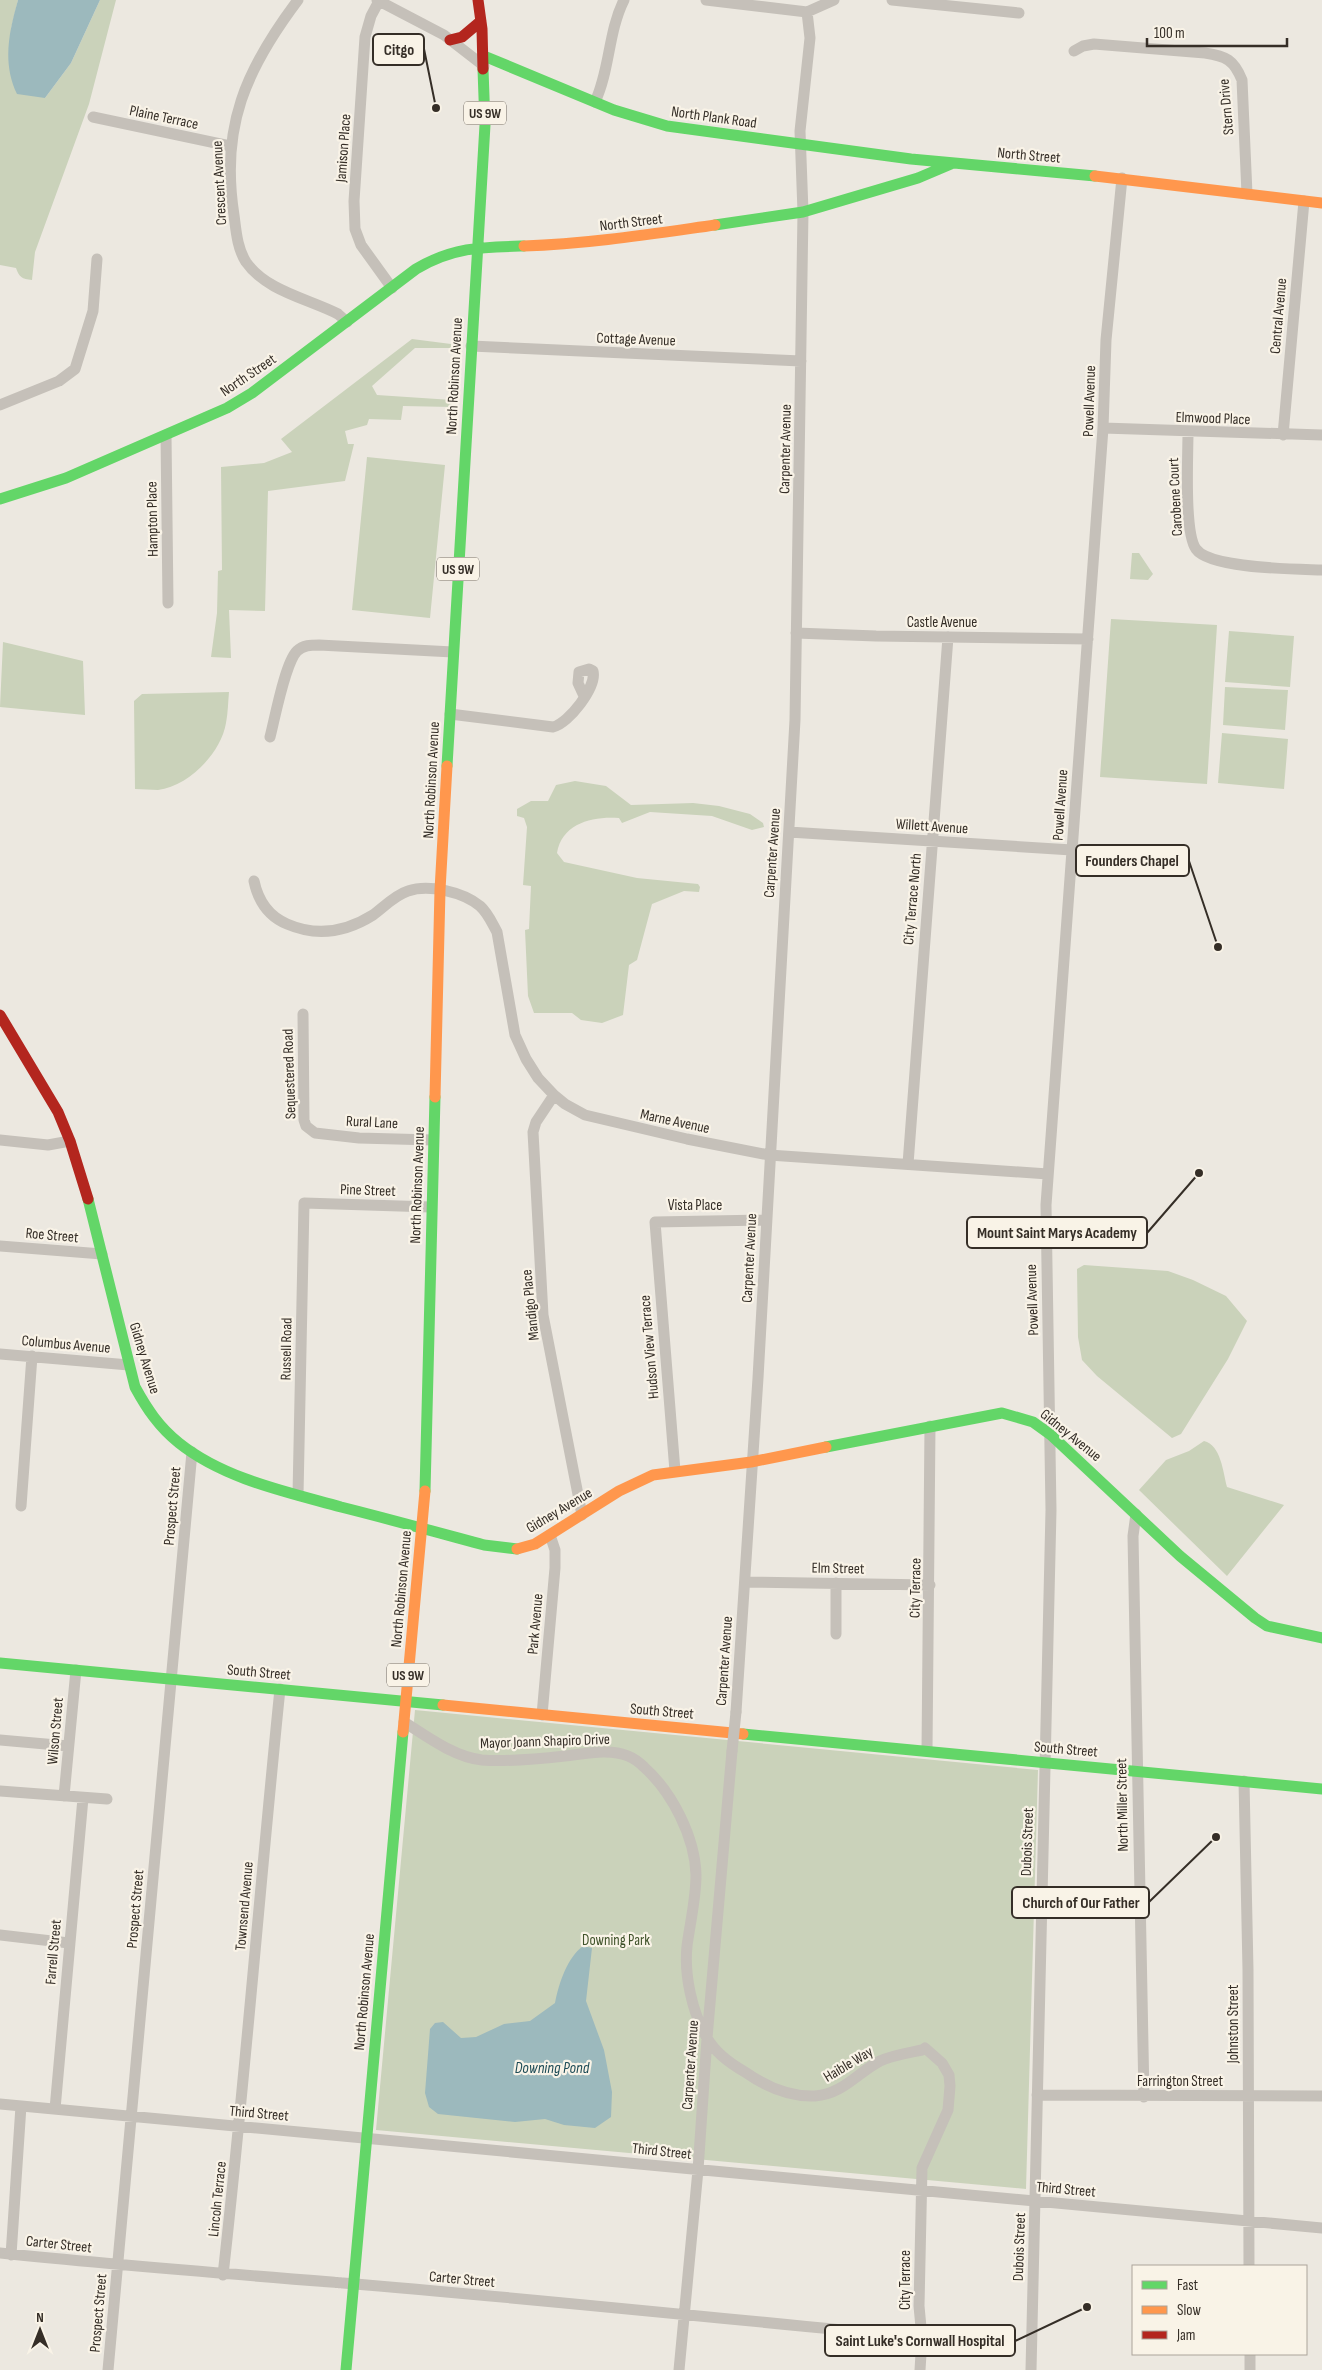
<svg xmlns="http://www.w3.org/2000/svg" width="1322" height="2370" font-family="'Sofia Sans Condensed',sans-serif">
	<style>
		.green { fill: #cad2ba }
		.water { fill: #9cb9bd }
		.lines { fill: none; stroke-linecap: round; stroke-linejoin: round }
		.street { stroke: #c5c0b9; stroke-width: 11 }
		.fast { stroke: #63d668; stroke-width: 11 }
		.slow { stroke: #ff974d; stroke-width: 11 }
		.jam { stroke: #b3261e; stroke-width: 11 }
		.street-bridge { stroke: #c5c0b9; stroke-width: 11 }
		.labels { text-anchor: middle; stroke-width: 4.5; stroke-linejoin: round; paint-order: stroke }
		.shield { fill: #f9f3e7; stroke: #706961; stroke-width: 1 }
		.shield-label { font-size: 14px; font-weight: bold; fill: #352e27 }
		.street-label { font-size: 15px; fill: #352e27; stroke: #f9f3e7 }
		.park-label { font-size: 15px; fill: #40532b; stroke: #f9f3e7 }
		.water-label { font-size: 16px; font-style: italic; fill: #1d4b56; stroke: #f9f3e7 }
		.leader { fill: none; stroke: #352e27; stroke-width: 2 }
		.callout-dot { fill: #352e27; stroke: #f9f3e7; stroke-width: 2 }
		.callout { fill: #f9f3e7; stroke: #352e27; stroke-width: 2 }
		.callout-label { font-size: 16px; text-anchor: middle; font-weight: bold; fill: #352e27 }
	</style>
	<rect width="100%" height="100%" fill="#ece8e0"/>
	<path class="green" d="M0,0H18L11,29L45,98L71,63L100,0H116L89,104L35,252L32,280C22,279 19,277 16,268L0,265Z
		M412,339L451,344V348H415L372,386L377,395L452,400V407L403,406L401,420L369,419L367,425L345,431L348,444H354L345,481L268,491L265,611L229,610L231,658L211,657L217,613L218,571L222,570L221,467L264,463L292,452L281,439Z
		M367,457L445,465L430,618L352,610Z
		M1132,553H1139L1153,574L1148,580L1130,579Z
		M1111,619L1217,625L1207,784L1100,777Z
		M1229,631L1294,636L1290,687L1225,682Z
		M3,642L83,661L85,715L0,707Z
		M1225,687L1288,690L1285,730L1223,725Z
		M229,692C228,702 228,713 226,723C221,753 189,786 158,790C151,790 143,789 135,789L134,701L142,694Z
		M1222,733L1288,739L1284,789L1218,783Z
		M575,781L606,786L631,805L693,803L719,806L750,814L763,823L764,827L752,830L712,816L650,812L622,823L619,818C593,816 562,823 557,853L564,862L637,878L698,884L700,887L699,892L684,891L652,904L637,960L629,965L623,1015L602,1023L581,1020L572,1013H534L528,996L525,930L529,929L531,886L523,885L527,827L524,818L517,816V809L531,801H548L556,785Z
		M1084,1265L1168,1271L1193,1280L1226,1296L1247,1321L1228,1359L1181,1434L1172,1438L1097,1376L1082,1360L1078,1337L1077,1269Z
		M1204,1441C1221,1445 1223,1472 1227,1487L1284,1505L1227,1576L1139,1490L1166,1460L1189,1451Z
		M415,1710L1038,1770L1026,2189L376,2130Z"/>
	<path class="water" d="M18,0H100L71,63L45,98L17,94C2,63 9,32 18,0Z
		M583,1946L592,1948L586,2001L604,2050L612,2092L611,2117L595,2128L564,2125L545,2119L515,2122L438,2114L429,2107L425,2093L430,2029L435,2023L443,2022L461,2038L476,2037L504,2024L530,2021L555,2003C559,1983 567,1958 583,1946Z"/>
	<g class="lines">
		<path class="street" d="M298,0C246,69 220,127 234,215C236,230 237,248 246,262C266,291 309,299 338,314L347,322
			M377,0L444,35L484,66
			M706,0L807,12
			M892,0L1019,13
			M379,1L371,16L365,37L354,201L355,229L361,245L392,288
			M807,12L834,0
			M1074,51L1083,46L1094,44L1205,53C1226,56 1234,60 1242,80L1247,194
			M595,102C610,70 608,32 624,0
			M93,117L230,146
			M471,346L801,361
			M0,405L59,381L75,369L93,311L97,259
			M1103,428L1322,435
			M1188,432C1188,456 1184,533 1196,549C1210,569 1297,569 1322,570
			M166,435L168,603
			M1283,435L1304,201
			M796,633L876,636L1088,639
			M450,714L553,727C569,723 597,687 593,671L589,669L579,672L578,683L584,696
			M270,737C275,718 285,663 297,651C303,645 311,645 319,645L453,652
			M789,832L1072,850
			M254,881C258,900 268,916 287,924C317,937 346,932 373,915C384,907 395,895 408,891C429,884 463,892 480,906C488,913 492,923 497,932L515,1035L526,1059L538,1078L554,1095L565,1104L585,1115L687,1139L769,1155L1048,1174
			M303,1014L304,1120L306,1126L315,1133L359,1138L433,1140
			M554,1095L536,1122L533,1132L543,1315L582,1515
			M0,1140L48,1145L70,1141
			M908,1164L948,637
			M0,1246L102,1254
			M0,1354L129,1365
			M675,1471L655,1222L765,1220
			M298,1495L304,1203L431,1207
			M21,1506L32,1356
			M1136,1514L1133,1536L1144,2097
			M745,1582L930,1585
			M836,1583V1634
			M736,1712L758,1378L795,720L803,212L800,131L810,38L807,12
			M542,1715L555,1568V1550L550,1535
			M404,1722C426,1736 454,1757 482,1760C508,1762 538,1759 565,1756C584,1754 609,1748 628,1756C633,1758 640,1763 644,1767C672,1792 695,1837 696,1875C696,1899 690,1923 687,1946C684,1975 692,2012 707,2038C715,2052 731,2064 745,2072C765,2086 790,2097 815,2096C843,2094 857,2073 880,2061C893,2055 908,2053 922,2050L925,2048L942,2063L949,2075L950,2086L948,2110L922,2168L919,2306L922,2338L920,2370
			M0,1740L68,1746
			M927,1751L930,1426
			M1244,1781L1248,1970L1249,2266
			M0,1791L107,1799
			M64,1796L76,1670
			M0,1935L69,1943
			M1037,2095L1322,2096
			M0,2104L1322,2228
			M55,2109L83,1798
			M0,2253C114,2265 229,2274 343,2283C536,2299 729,2319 922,2338
			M11,2255L21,2106
			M223,2275C245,2080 260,1884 280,1689
			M1250,2354V2370
			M108,2370L192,1452
			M679,2370L698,2170L707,2038L732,1751
			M1031,2370L1051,1510L1046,1205L1103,428L1106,340L1122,178"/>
		<path class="fast" d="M484,56L614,110L667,126L911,159L1095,176
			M715,225L803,212L918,178L951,164
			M0,499L66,478L227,408L252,393L416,269C453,247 482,247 524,246
			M447,766L485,125L483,69
			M88,1199L135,1387C147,1409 159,1427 179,1443C224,1479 287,1492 341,1507C389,1519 436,1532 484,1545L517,1549
			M826,1447L1002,1413L1033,1422L1051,1435L1180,1556L1255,1618L1267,1626L1322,1638
			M425,1491L435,1097
			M0,1663L443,1705
			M743,1734L1322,1789
			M346,2370L403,1732"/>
		<path class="slow" d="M1095,176L1322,203
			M524,246C588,244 651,234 715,225
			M435,1097L440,890L447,766
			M517,1549L535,1544L619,1491L653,1475L751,1462L826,1447
			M443,1705L743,1734
			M403,1732L425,1491"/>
		<path class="jam" d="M478,0L482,29L483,69
			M450,40L462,37L481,21
			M0,1015L58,1112L70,1141L88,1199"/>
		<path class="street-bridge" d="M732,1751L736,1712"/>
	</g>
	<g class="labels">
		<g class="shield">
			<rect x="464" y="101.5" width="42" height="23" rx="4"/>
			<rect x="437" y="557.5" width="42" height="23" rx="4"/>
			<rect x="387" y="1663.5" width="42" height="23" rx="4"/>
		</g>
		<g class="shield-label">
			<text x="485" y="118">US 9W</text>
			<text x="458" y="574">US 9W</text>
			<text x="408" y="1680">US 9W</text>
		</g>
		<g class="street-label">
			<text transform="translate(1226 107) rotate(-95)" y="5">Stern Drive</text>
			<text transform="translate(164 117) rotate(12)" y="5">Plaine Terrace</text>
			<text transform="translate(714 117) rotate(8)" y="5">North Plank Road</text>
			<text transform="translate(343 148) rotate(-86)" y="5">Jamison Place</text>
			<text transform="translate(1029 155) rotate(5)" y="5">North Street</text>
			<text transform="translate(219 183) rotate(-93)" y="5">Crescent Avenue</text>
			<text transform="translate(631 222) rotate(-7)" y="5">North Street</text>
			<text transform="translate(1278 316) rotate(-85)" y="5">Central Avenue</text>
			<text transform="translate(636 339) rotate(2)" y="5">Cottage Avenue</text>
			<text transform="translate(248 375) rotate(-34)" y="5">North Street</text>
			<text transform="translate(454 376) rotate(-87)" y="5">North Robinson Avenue</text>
			<text transform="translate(1089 401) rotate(-88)" y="5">Powell Avenue</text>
			<text transform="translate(1213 418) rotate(2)" y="5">Elmwood Place</text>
			<text transform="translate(785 449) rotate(-89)" y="5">Carpenter Avenue</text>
			<text transform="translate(1175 497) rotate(-93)" y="5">Carobene Court</text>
			<text transform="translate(152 519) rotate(-91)" y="5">Hampton Place</text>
			<text x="942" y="627">Castle Avenue</text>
			<text transform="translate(431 780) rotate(-87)" y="5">North Robinson Avenue</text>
			<text transform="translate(1060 805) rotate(-86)" y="5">Powell Avenue</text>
			<text transform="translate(932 826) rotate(4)" y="5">Willett Avenue</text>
			<text transform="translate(772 853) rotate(-86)" y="5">Carpenter Avenue</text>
			<text transform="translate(912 899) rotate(-85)" y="5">City Terrace North</text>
			<text transform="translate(289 1074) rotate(-92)" y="5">Sequestered Road</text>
			<text transform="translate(675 1121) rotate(12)" y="5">Marne Avenue</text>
			<text transform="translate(372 1122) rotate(3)" y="5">Rural Lane</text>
			<text transform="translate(417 1185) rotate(-88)" y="5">North Robinson Avenue</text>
			<text transform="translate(368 1190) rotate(2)" y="5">Pine Street</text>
			<text x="695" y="1210">Vista Place</text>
			<text transform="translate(52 1235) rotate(5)" y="5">Roe Street</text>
			<text transform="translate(749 1258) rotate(-87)" y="5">Carpenter Avenue</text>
			<text transform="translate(1032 1300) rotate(-92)" y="5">Powell Avenue</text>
			<text transform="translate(530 1305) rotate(-96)" y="5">Mandigo Place</text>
			<text transform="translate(66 1344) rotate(5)" y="5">Columbus Avenue</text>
			<text transform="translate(649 1347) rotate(-95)" y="5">Hudson View Terrace</text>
			<text transform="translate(286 1349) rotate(-89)" y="5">Russell Road</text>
			<text transform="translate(145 1358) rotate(73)" y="5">Gidney Avenue</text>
			<text transform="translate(1071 1435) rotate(39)" y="5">Gidney Avenue</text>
			<text transform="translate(172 1506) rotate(-85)" y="5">Prospect Street</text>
			<text transform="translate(559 1510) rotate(-31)" y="5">Gidney Avenue</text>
			<text transform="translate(838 1568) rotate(1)" y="5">Elm Street</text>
			<text transform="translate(915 1588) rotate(-89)" y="5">City Terrace</text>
			<text transform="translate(401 1589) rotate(-85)" y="5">North Robinson Avenue</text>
			<text transform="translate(535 1624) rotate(-85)" y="5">Park Avenue</text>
			<text transform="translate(724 1661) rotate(-86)" y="5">Carpenter Avenue</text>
			<text transform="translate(259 1672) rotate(5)" y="5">South Street</text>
			<text transform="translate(662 1711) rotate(5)" y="5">South Street</text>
			<text transform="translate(55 1731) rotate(-85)" y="5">Wilson Street</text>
			<text transform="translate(545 1741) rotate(-2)" y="5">Mayor Joann Shapiro Drive</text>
			<text transform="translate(1066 1749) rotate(5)" y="5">South Street</text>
			<text transform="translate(1122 1805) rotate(-91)" y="5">North Miller Street</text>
			<text transform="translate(1027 1842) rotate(-88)" y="5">Dubois Street</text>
			<text transform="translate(244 1906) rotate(-85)" y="5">Townsend Avenue</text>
			<text transform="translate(135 1909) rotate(-85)" y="5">Prospect Street</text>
			<text transform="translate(53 1952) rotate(-85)" y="5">Farrell Street</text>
			<text transform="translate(364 1992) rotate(-85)" y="5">North Robinson Avenue</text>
			<text transform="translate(1233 2024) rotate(-90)" y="5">Johnston Street</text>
			<text transform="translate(848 2064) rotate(-31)" y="5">Haible Way</text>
			<text transform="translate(690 2065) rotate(-86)" y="5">Carpenter Avenue</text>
			<text x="1180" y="2086">Farrington Street</text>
			<text transform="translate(259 2113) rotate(5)" y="5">Third Street</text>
			<text transform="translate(662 2151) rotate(6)" y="5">Third Street</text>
			<text transform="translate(1066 2189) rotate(5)" y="5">Third Street</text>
			<text transform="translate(217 2199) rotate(-84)" y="5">Lincoln Terrace</text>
			<text transform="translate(59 2244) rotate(6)" y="5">Carter Street</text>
			<text transform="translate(1019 2247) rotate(-88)" y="5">Dubois Street</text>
			<text transform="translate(462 2279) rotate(5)" y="5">Carter Street</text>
			<text transform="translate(905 2280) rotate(-90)" y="5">City Terrace</text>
			<text transform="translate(98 2313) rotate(-85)" y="5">Prospect Street</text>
		</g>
		<g class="park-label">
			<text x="616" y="1945">Downing Park</text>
		</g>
		<g class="water-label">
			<text x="552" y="2073">Downing Pond</text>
		</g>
	</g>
	<path class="leader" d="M436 108L424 49M1218 947L1189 861M1199 1173L1147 1233M1216 1837L1149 1902M1087 2307L1015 2341"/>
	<g class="callout-dot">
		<circle cx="436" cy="108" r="5"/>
		<circle cx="1218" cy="947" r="5"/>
		<circle cx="1199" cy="1173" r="5"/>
		<circle cx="1216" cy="1837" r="5"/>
		<circle cx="1087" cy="2307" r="5"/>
	</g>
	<g class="callout">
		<rect x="373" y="34" width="51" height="31" rx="5"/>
		<rect x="1076" y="845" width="113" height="31" rx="5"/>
		<rect x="967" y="1217" width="180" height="31" rx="5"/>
		<rect x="1012" y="1887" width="137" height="31" rx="5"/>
		<rect x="825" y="2325" width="190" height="31" rx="5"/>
	</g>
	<g class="callout-label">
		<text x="399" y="55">Citgo</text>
		<text x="1132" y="866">Founders Chapel</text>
		<text x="1057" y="1238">Mount Saint Marys Academy</text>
		<text x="1081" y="1908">Church of Our Father</text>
		<text x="920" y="2346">Saint Luke's Cornwall Hospital</text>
	</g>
	<rect x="1132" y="2265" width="175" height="90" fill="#f9f3e7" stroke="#aba49a"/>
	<rect x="1142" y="2281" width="25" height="8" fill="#63d668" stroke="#aba49a"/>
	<text x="1177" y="2290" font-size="15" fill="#352e27">Fast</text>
	<rect x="1142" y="2306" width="25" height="8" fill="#ff974d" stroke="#aba49a"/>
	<text x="1177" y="2315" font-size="15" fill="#352e27">Slow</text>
	<rect x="1142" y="2331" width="25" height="8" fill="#b3261e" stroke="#aba49a"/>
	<text x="1177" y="2340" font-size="15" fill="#352e27">Jam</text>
	<g transform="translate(40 2330)" stroke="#f9f3e7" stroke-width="4" paint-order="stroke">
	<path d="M0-4L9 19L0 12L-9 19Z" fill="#352e27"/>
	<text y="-8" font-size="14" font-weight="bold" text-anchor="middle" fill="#352e27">N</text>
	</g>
	<path d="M1147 38v8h140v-8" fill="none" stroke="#352e27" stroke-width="2.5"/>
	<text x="1154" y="38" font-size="15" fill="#352e27" stroke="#f9f3e7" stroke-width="4" paint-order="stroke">100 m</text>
</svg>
